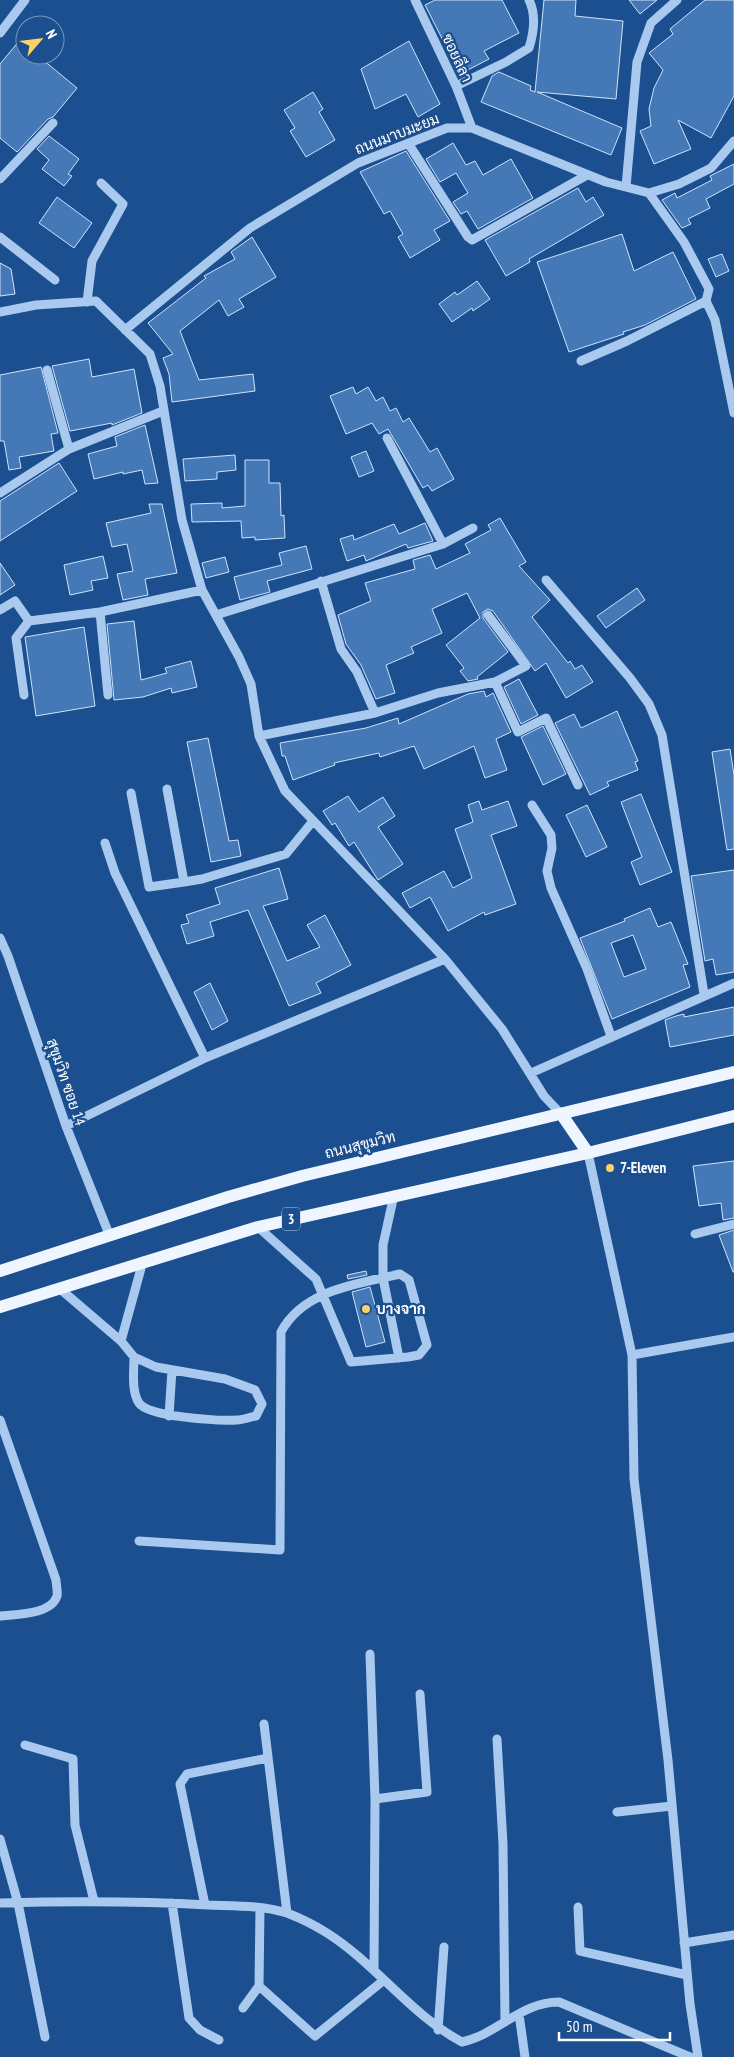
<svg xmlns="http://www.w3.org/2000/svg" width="734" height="2057" font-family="'PT Sans Narrow',Sarabun,sans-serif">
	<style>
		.building { fill: #4478b7; stroke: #cfe3fa; fill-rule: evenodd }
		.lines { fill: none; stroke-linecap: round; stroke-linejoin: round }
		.minor { stroke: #a9c9ee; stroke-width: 9 }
		.major { stroke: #f0f6ff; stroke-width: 12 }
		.poi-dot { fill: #ffd166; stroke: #1b4f8f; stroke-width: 2 }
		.labels { text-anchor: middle; stroke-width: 4.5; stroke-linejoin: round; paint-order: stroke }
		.shield { fill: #1b4f8f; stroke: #bbcadd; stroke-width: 1 }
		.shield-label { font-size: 14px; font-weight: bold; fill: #fff }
		.street-label { font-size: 15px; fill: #fff; stroke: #1b4f8f }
		.poi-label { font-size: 15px; font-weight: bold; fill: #fff; stroke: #1b4f8f; text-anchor: start }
	</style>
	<rect width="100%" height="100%" fill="#1b4f8f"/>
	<path class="building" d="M435,0H502L519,33L484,51L489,59L460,74L425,5Z
		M544,0H576L575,16L623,21L616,99L537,92L622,128L611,155L481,102L492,76L499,72L531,86L530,90L535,92Z
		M629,0H657L640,14Z
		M705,0H734V96L711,138L678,120L691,149L654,164L640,131L651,126L649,109L654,88L663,70L649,53L673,34L670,29Z
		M25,34V55H37L77,88L53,117L48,119L17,152L0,138V64Z
		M409,41L440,104L418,117L406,94L375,109L361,69Z
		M313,92L323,109L319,112L335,140L306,157L290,131L295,128L284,110Z
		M49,136L79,159L68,174L72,176L64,186L42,169L49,160L37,149Z
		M453,143L466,165L475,161L483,175L511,159L533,198L478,229L467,211L461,214L453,202L468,193L456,173L440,182L426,159Z
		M406,151L450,221L434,230L440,240L410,258L398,237L403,234L390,211L384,214L360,172Z
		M734,164V184L706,199L710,208L688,219L691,224L682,228L662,200L675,193L677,198L712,180L710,176Z
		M578,188L586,202L593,197L604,215L529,259L530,262L506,276L485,240Z
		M57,197L92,223L74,248L39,223Z
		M622,234L634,271L673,252L696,299L645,325L623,332L624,334L569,352L537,262Z
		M252,237L276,277L239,299L244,307L228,316L219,300L180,331L199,380L253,374L255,391L172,402L169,374L163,358L173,354L148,323L206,278L204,276L235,259L231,252Z
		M722,254L729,271L716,277L708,259Z
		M0,263L11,269L15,294L0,296Z
		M477,281L490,299L473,311L472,308L452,322L439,304L455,292L457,295Z
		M89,359L92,377L134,369L142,413L112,425V423L70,431L52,366Z
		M41,367L58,433L51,434L54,451L19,457L21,468L9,470L4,441H0V375Z
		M353,387L356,394L368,387L376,401L383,397L390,411L396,408L403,422L409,418L430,452L437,448L454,479L432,491L428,485L423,488L388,429L379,434L372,423L346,434L330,396Z
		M145,425L158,483L145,484L142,470L123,474V472L94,479L88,454L117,446L115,437Z
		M366,451L374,471L359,477L351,457Z
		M235,455L236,470L217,472V479L185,481L183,459Z
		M245,460H269V483H280L281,516L284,515L285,538L255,540V537L242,538L241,521L192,522L191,504L222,503V508L245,506Z
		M59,463L77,491L0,541V501Z
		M149,504H162L177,573L145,579L148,595L123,600L117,574L133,571L127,544L112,547L106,523L151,513Z
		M500,518L526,562L519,566L550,600L532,617L568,663L570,661L575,669L582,665L593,682L566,698L546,663L535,671L493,611L488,609L483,612V618L508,652L477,677L478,679L468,681L460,671L464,668L446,645L480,618L467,593L432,609L442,633L411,647L414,653L386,665L395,693L376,699L361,665L346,644L338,615L371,601L365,583L415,569L413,560L430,555L436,569L470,553L465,544L491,530L488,525Z
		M425,523L433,541L408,548L406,544L366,561L364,555L347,561L340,539L353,535L354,540L394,524L399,534Z
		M306,546L312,569L267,581L270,592L240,600L234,577L282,565L279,553Z
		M103,556L108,578L91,581L93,590L70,595L64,565Z
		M225,557L229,572L206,578L202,563Z
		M0,563L15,585L0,595Z
		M637,588L645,600L606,628L597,616Z
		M134,621L141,680L167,673L165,668L191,661L197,687L172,693L171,688L143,697L114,700L107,624Z
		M84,627L95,706L36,716L25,637Z
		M519,679L538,715L521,724L504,687Z
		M484,691L486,697L493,693L511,732L496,739L507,770L485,778L474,746L424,769L414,746L380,757L379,753L334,763L335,765L293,780L285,756H282L280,743L366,728L398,718L399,724L468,694Z
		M617,711L638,761L635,762L638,770L607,782L609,786L590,795L555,723L574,714L581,728Z
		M543,726L566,774L543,785L521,737Z
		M208,738L229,841L238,840L241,856L211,862L187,742Z
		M730,749L734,775V849L727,850L712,752Z
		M641,794L672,872L640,885L631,862L642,857L621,802Z
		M348,796L359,812L383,797L395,816L378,827L403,864L378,880L354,842L349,846L335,823L332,825L323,811Z
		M479,801L482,810L508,801L517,826L491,835L516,904L485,915L484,912L448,931L430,897L410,908L402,893L444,871L453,888L472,878L455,829L473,822L468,805Z
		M587,805L607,847L586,857L566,815Z
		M279,868L288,899L263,906L287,961L320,947L307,925L325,915L351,965L316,983L321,993L289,1006L248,910L210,922L214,936L187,944L181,925L189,923L186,915L220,904L215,888Z
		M734,870V972L716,975L713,959L705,961L691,876Z
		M650,908L658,927L671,922L688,964L683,965L690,987L612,1019L580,938L625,921L624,919ZM633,935L646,969L624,977L611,943Z
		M210,983L228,1021L212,1030L194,992Z
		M734,1007V1035L670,1047L665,1020L676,1016L684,1014V1017Z
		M734,1161V1218L723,1220L721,1203L699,1206L693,1166Z
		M734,1230V1272H733L719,1235Z
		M366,1271L367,1275L348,1279L347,1275Z
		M370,1287L385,1342L366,1347L352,1292Z"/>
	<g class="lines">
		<path class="minor" d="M415,0L456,86L472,128
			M0,33L25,0
			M456,86L506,62L529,48C534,32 536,14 529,0
			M408,143L468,237L472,240L587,175
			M0,179L53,123
			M626,187L637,62L651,23L677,0
			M0,237L55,280
			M706,301L715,320L734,413
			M87,302L92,261L123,204L101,183
			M0,312L36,305L96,301L150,354L160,386L182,520L202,590L239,657L251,684L259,736L285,791L445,959L502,1029L544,1096L562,1115
			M125,330L250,228L358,163L447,128H472L606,182L649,193L679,184L711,168L734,141
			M581,361L627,341L706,301L709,289L684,242L649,193
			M47,370L69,449
			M387,438L443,544
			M0,493L69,449L163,411
			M546,580L630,678L649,704L662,735L704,994
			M321,581L341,649L357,672L375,713
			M0,610L15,601L29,621L100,612L202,590
			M100,612L108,695
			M216,615L443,544L473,528
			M495,682L518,732L546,718L578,785
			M24,695L16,638L29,621
			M259,736L375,713L438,693L495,682L526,666L488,615
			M167,789L184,882L202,879L286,854L313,821
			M131,793L149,887L184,882
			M532,805L551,835L552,848L547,871L551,888L587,969L611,1036
			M105,843L115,873L205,1058
			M0,938L8,956L66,1126L109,1234
			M531,1073L734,983
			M66,1126L205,1058L445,959
			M588,1153L632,1355L634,1479L668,1760L690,2004L698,2057
			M394,1195L383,1245V1278L399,1358
			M695,1234L734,1224
			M59,1288L121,1341
			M632,1355L734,1337
			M134,1357C134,1370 131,1391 139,1403C148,1417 219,1421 237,1420C243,1420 250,1417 256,1416L262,1404L255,1390L225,1379L156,1367L134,1357L121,1341L143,1261
			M169,1416L172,1370
			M0,1420L56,1580C56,1584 58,1592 57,1596C51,1615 16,1614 0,1616
			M139,1541L280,1550L281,1332C303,1290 357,1284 400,1274L409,1280L427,1345L419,1355L408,1357L351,1362L316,1279L258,1227
			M370,1654L375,1799L374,1970
			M264,1724L287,1913
			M497,1739L503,1844L505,2022
			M25,1745L73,1759L75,1825L94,1901
			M375,1799L427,1792L420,1694
			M617,1812L672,1806
			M0,1839L18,1903L45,2037
			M0,1903C69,1901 139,1901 208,1905C234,1906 262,1905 287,1913C300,1918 316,1926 327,1933C376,1964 411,2015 462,2042C498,2034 521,2002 559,2002L690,2057
			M172,1903L189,2018L200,2030L219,2040
			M205,1905L180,1784L187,1774L268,1758
			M578,1907L580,1951L687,1975
			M684,1943L734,1935
			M259,1986L315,2036L384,1980
			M243,2008L259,1986L260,1908
			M519,2014L525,2057
			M438,2030L444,1947"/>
		<path class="major" d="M562,1115L588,1153
			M0,1271L228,1197L302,1176L734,1072
			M0,1307L258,1227L588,1153L734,1116"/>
	</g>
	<g class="poi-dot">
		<circle cx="610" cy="1168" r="5"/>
		<circle cx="366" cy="1309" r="5"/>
	</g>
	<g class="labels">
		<rect class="shield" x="282" y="1207.5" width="18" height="23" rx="4"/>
		<g class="shield-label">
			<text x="291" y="1224">3</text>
		</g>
		<g class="street-label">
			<text transform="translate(457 58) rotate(65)" y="5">ซอยลีลา</text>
			<text transform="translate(397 134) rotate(-21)" y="5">ถนนมาบมะยม</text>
			<text transform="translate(66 1082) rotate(71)" y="5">สุขุมวิท ซอย 14</text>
			<text transform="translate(360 1145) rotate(-14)" y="5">ถนนสุขุมวิท</text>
		</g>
		<g class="poi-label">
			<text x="620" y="1173">7-Eleven</text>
			<text x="376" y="1314">บางจาก</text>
		</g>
	</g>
	<g transform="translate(40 40) rotate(62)"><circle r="24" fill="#1b4f8f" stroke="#7695bc"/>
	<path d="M0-4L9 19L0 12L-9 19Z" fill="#ffd166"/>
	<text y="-8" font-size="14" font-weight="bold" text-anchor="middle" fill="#ffffff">N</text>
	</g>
	<path d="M559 2032v8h111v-8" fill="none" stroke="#ffffff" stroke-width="2.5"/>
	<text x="566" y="2032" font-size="15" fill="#ffffff" stroke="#1b4f8f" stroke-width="4" paint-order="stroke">50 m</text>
</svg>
